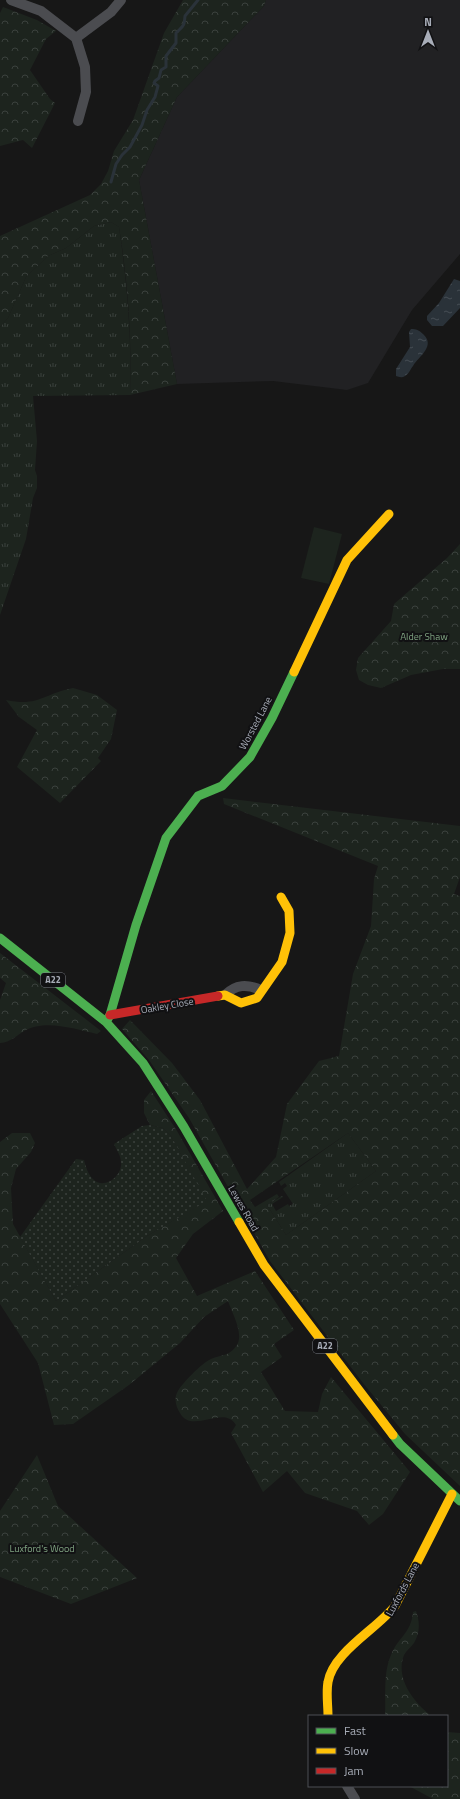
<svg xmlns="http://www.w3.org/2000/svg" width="460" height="1799" font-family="'Titillium Web',sans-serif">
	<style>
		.built { fill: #212123 }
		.grass { fill: url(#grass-tufts) }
		.forest { fill: url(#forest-crowns); fill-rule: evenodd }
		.garden { fill: url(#garden-dots) }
		.pitch { fill: #1d241e }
		.water { fill: url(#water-ripples) }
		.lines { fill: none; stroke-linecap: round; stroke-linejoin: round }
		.stream { stroke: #2a3239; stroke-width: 3 }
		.street { stroke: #4b4c50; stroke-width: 10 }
		.fast { stroke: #4caf50; stroke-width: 9 }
		.slow { stroke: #ffc107; stroke-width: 9 }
		.jam { stroke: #c62828; stroke-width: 9 }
		.labels { text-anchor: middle; stroke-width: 4; stroke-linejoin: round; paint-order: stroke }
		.shield { fill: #111113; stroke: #7b7e86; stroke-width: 1 }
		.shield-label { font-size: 9px; font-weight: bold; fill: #a8adb8 }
		.park-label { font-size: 10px; fill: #7fa381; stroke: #111113 }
		.street-label { font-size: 10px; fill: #a8adb8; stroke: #111113 }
	</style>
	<defs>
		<pattern id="grass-tufts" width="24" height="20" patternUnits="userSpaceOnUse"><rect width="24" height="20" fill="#1d241e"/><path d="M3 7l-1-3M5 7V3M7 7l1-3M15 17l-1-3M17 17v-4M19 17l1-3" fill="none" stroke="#3b413d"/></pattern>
		<pattern id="forest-crowns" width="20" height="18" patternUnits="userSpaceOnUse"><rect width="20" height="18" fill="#1d241e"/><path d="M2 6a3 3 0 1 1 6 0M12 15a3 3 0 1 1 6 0" fill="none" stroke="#3b413d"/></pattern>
		<pattern id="garden-dots" width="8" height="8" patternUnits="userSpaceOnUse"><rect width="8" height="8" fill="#1d241e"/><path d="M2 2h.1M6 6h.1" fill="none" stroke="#3b413d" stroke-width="1.8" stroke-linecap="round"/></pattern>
		<pattern id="water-ripples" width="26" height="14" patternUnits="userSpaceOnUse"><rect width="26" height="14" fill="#2a3239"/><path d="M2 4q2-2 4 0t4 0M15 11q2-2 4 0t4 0" fill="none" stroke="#464d54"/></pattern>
	</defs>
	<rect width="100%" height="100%" fill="#171717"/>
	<path class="built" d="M266,0H460V254L412,310L368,383L347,390L273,381L177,384L139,180L177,97L264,6Z"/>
	<path class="grass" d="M111,222L119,227C127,282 132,339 130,395L33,396L37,441L35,470L37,476V488L33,498L26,539L0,615V327L8,318L26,277L48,256L66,248L94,226Z
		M348,1133L376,1171L286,1235L267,1205L282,1196L283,1197L272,1204L276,1211L288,1204L289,1206L293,1204L283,1189L287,1186L285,1183L281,1186L279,1182Z"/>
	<path class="forest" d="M183,0H266L264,6L177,97L139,180L177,384L130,395C132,339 128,282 119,227L111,222L94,226L66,248L48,256L26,277L8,318L0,327V236L90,195L101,184L108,171L114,151L133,120L164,33Z
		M3,7L37,20L56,31L46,39L30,70L50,99L55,103L32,148L23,140L0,146V13Z
		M460,544V669H443L411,675L381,688L368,685L359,680L356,670L358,658L391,621L394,604L447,558Z
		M73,688L97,695L117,710L111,739L98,758L101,761L60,803L17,767L37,730L19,717L6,700C39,707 43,694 73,688Z
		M223,798L460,826V877L454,894L460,896V1486L405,1434L363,1383L270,1261L189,1118L149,1060L122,1029L130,1020L172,1063L200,1100L247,1189L276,1157L287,1104L319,1061L339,1056L353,974L371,926L374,879L378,866L224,804ZM348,1133L376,1171L286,1235L267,1205L279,1197L277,1194L255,1207L250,1200Z
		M0,953L101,1031L97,1034C74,1029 46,1019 24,1031C16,1036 11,1042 0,1043V1000L6,983L0,978Z
		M151,1091L177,1131L223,1211L193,1234L176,1258L197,1296L255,1271L294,1330L274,1344L282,1357L261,1372L285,1411L318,1412L322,1394L331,1377L410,1472L383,1514L369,1525L357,1511L305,1493L287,1471L263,1492L231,1433L236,1425C224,1404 192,1435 180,1413C176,1407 174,1399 177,1393C181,1384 202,1363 211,1359C222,1354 229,1357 237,1345C244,1333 232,1313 228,1301L204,1317L180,1343L129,1385L73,1424L54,1425L38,1363L0,1304V1142L12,1133H30L35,1143L31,1152L16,1169L11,1188L13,1224L56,1301L147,1236L206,1201L171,1136L163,1128L150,1125L144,1113V1100Z
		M37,1455L58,1506L137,1578L71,1604L0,1577V1511Z
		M416,1611C420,1622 420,1633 414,1643C411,1647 406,1651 404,1655C395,1678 413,1701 429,1714V1716H385C386,1696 383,1673 391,1655C398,1637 411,1634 413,1612Z
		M447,1732L460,1733V1799H433L409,1786H447Z"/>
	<path class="garden" d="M150,1125L163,1128L171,1136L207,1201L147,1236L56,1301L20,1237L76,1159L84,1160C86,1167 88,1175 94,1180C105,1190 123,1175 121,1162C121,1156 116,1149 114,1144L142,1126Z"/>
	<path class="pitch" d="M314,527L342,534L329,584L301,578Z"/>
	<path class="water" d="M454,279L460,281V308L443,326H432L427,320V316L439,303Z
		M411,329C416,329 419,330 423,334C436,346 419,356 413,366C410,369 410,373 405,376C402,378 399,377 396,376V369L410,347L409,332Z"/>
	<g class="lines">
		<path class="stream" d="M111,182L116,164L122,155L130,147L142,125L147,110L155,97L158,86L154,83L155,81L159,78L161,70L166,67V56L176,43V33C184,25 184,27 185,16L198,0"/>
		<path class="street" d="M11,0L41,11L76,38L85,67L86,92L78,121
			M76,38L111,12L121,0
			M225,995C236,984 247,984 261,990
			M347,1786L355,1799"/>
		<path class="fast" d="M0,938L106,1022L143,1063L184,1127L239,1222
			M106,1022L110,1015L136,925L166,838L198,796L222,786L250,757L272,718L294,672
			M393,1435L400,1444L460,1501"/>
		<path class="slow" d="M294,672L347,560L389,514
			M218,996L225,995L241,1003L257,998L282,962L290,933L289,911L281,897
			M239,1222L264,1265L393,1435
			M328,1716C328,1705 326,1692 328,1682C333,1652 377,1629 395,1606L452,1494"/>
		<path class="jam" d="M110,1015L218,996"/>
	</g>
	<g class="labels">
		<g class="shield">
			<rect x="41" y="973" width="24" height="14" rx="3"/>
			<rect x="313" y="1339" width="24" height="14" rx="3"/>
		</g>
		<g class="shield-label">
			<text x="53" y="983">A22</text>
			<text x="325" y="1349">A22</text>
		</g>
		<g class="park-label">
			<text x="424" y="640">Alder Shaw</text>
			<text x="42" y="1552">Luxford's Wood</text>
		</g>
		<g class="street-label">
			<text transform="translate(255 723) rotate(-62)" y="4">Worsted Lane</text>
			<text transform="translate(167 1005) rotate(-10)" y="4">Oakley Close</text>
			<text transform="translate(244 1208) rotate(60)" y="4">Lewes Road</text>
			<text transform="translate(402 1589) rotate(-62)" y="4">Luxfords Lane</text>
		</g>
	</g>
	<rect x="308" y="1715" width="140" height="72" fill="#111113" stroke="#4d4f55"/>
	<rect x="316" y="1728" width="20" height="6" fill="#4caf50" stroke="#4d4f55"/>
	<text x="344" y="1735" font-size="12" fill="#a8adb8">Fast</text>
	<rect x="316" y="1748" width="20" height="6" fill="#ffc107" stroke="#4d4f55"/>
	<text x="344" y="1755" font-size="12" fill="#a8adb8">Slow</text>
	<rect x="316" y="1768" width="20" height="6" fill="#c62828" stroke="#4d4f55"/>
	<text x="344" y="1775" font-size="12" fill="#a8adb8">Jam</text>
	<g transform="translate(428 32)" stroke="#111113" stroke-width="3" paint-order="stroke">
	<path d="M0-3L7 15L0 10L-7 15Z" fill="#a8adb8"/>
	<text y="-6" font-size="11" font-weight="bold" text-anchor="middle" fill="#a8adb8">N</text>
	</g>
</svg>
